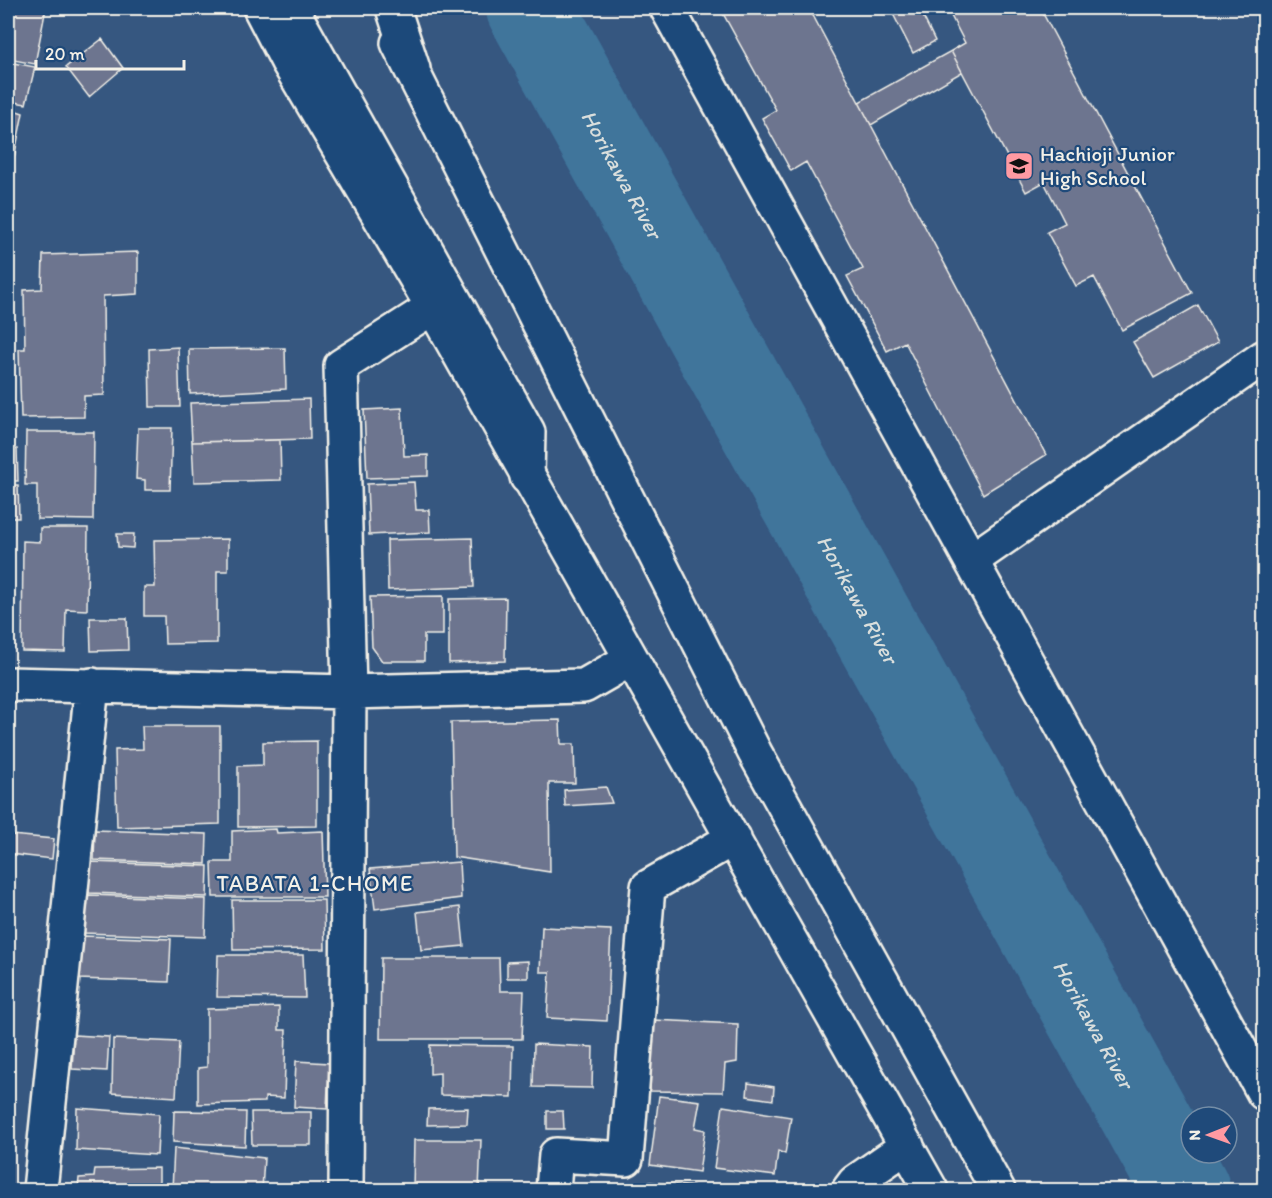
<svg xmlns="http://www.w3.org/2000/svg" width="1272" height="1198" font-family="Itim,sans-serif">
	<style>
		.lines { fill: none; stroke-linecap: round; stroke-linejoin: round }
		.river { stroke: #3f759b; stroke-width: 88 }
		.building { fill: #6d748f; stroke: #f4f1e8; stroke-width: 1.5 }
		.minor-casing { stroke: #f4f1e8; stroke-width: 38 }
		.highway-casing { stroke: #f4f1e8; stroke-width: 38 }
		.minor { stroke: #1f4a7a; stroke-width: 33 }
		.highway { stroke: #1f4a7a; stroke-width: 33 }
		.labels { text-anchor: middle; stroke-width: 4.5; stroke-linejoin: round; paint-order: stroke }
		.poi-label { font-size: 21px; fill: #f4f1e8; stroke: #1f4a7a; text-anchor: start }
		.water-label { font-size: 22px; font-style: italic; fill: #d9dedc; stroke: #1f4a7a }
		.neighbourhood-label { font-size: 22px; letter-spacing: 1.5px; fill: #f4f1e8; stroke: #1f4a7a }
	</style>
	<rect width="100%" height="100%" fill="#365780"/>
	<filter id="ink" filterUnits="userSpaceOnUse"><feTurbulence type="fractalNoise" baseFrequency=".0167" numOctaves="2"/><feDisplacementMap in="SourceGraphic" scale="12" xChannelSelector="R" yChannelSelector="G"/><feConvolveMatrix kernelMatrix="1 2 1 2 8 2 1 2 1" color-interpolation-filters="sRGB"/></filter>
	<g filter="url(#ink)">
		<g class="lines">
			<path class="river" id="s1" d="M530,8L1186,1190"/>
		</g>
		<path class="building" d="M8,8H46L35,64L8,59Z
			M720,8H809L1046,455L983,494L905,342L887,351L847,276L863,269L806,162L791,171L762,118L776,110Z
			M890,8H919L935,41L913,53Z
			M947,8H1040L1192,293L1122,330L1094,277L1076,286L1047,232L1065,223L1044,182L1026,192L951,51L965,43Z
			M102,39L123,68L89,97L66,67Z
			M951,51L962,72L871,125L859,102Z
			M8,62L35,67L26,104L8,101Z
			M8,108L23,113L11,173L8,172Z
			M138,252V294L103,296L104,395L84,396V417L21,418L19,349H25L24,290L42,289L43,255Z
			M1198,305L1218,342L1154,378L1133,342Z
			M178,347L180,407H150L149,349Z
			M285,348L286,389L190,394L189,349Z
			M309,399L310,439L192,442L190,403Z
			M402,408L404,456L428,455V476L367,478L364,410Z
			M138,428H172L170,490H145V480L136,479Z
			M26,432H94L93,520L37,519V485H25Z
			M280,440L281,480L194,482L192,442Z
			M8,449H17L18,481H8Z
			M414,482L416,510H429L430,532L369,535L367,484Z
			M8,485H18L19,518H8Z
			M40,528H88L87,610L66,609L65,652L22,651L23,541L40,542Z
			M117,534H134L133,548L118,547Z
			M472,538L474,587L388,590L387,540Z
			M228,539V571H217V643L165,644L164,616H144V587H155L154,540Z
			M8,577H11L13,649H8Z
			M443,596V635H424V661H382L372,647L370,597Z
			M506,598L505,661L449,663V599Z
			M90,618H127L128,650L91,651Z
			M560,720L561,744H574L575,783H549L550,872L454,857L451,722Z
			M142,726H220V824L117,827L115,750L143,749Z
			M317,741V826L238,827V766L263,765V742Z
			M606,787L612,803L565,806L564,790Z
			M276,829L277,833L323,831L325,897H213L212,862H232V831Z
			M95,830L207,834L206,864L94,860Z
			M11,835L54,839L52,859L9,854Z
			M90,862L208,866L207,897L89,893Z
			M459,862L461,898L375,909L370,869Z
			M88,895L206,899L205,937L83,933Z
			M232,900H324L325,949L233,950Z
			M460,907L464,946L421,950L417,912Z
			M542,927L611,930L607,1021L547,1018L550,972H540Z
			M83,936L171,939L169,982L78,979Z
			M218,955H303L305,998L217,997Z
			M381,958H499L500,991H524L522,1039H380Z
			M528,961V978H507V962Z
			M279,1007V1030H286L284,1098L265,1097V1102L198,1104V1068L207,1067V1009Z
			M653,1020L738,1024L737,1062L725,1064L723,1092L650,1091Z
			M74,1035L109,1037L107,1071L72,1069Z
			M113,1039L179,1042L176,1097L112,1093Z
			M534,1044L593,1047L592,1088L533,1087Z
			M430,1045L513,1046L512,1097L440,1095V1073L430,1074Z
			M296,1061L329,1063L327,1109L294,1107Z
			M748,1083L774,1087L773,1100L747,1096Z
			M659,1096L700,1101L695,1128L705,1130L699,1172L650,1165Z
			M723,1106L791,1117L785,1154L778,1151L775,1176L714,1168Z
			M77,1108L159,1114L157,1155L76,1150Z
			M468,1108L467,1124L427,1125L428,1109Z
			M174,1111L246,1112L245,1146L173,1142Z
			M547,1111H563L564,1129H547Z
			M251,1112H311V1145H252Z
			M414,1140H481L479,1190H413Z
			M174,1148L264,1158L262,1190H172Z
			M159,1168V1190H78L79,1178L94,1177L95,1169Z
			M650,1182L704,1188V1190H649Z"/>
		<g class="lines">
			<g class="minor-casing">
				<path id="minor" d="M260,8L287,60L433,307L931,1190
					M667,8L1264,1093
					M398,43L755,753L998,1190
					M972,560L1264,357
					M8,684L349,692L584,686L631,659
					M40,1190L92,685
					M346,1190L349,692L341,366L433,307
					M553,1190L556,1155L626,1159L648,887L734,838
					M849,1190L855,1182L907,1146"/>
			</g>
			<g class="highway-casing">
				<path id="highway" d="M291,8L528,432L527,477
					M393,8L413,69"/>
			</g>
			<use href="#minor" class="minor"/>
			<use href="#highway" class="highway"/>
		</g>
	</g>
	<defs>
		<g id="school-square" transform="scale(1.5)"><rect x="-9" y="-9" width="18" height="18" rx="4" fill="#ff9aa2" stroke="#1f4a7a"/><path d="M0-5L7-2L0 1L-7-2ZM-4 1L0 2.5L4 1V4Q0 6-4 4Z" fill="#111"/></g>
	</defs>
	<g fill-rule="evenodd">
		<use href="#school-square" x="1019" y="166"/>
	</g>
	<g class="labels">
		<g class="poi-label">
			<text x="1040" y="161">Hachioji Junior<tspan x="1040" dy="24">High School</tspan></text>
		</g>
		<g class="water-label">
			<text dy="8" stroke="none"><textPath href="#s1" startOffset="190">Horikawa River</textPath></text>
			<text dy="8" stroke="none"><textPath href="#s1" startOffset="676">Horikawa River</textPath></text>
			<text dy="8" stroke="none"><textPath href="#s1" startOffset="1162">Horikawa River</textPath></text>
		</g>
		<g class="neighbourhood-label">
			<text x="315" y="891">TABATA 1-CHOME</text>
		</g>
	</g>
	<rect width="1272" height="1198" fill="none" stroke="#1f4a7a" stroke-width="30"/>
	<rect x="15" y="15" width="1242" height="1168" fill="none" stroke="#f4f1e8" stroke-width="2" filter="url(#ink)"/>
	<g transform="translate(1209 1135) rotate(269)"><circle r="28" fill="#1f4a7a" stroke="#748da6" stroke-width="1.5"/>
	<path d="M0-4.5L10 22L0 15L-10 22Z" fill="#ff9aa2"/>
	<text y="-9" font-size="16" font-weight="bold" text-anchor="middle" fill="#f4f1e8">N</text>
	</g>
	<path d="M36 60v9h148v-9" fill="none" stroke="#f4f1e8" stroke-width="3"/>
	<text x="45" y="60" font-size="18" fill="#f4f1e8" stroke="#1f4a7a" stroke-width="4.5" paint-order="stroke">20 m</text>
</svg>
